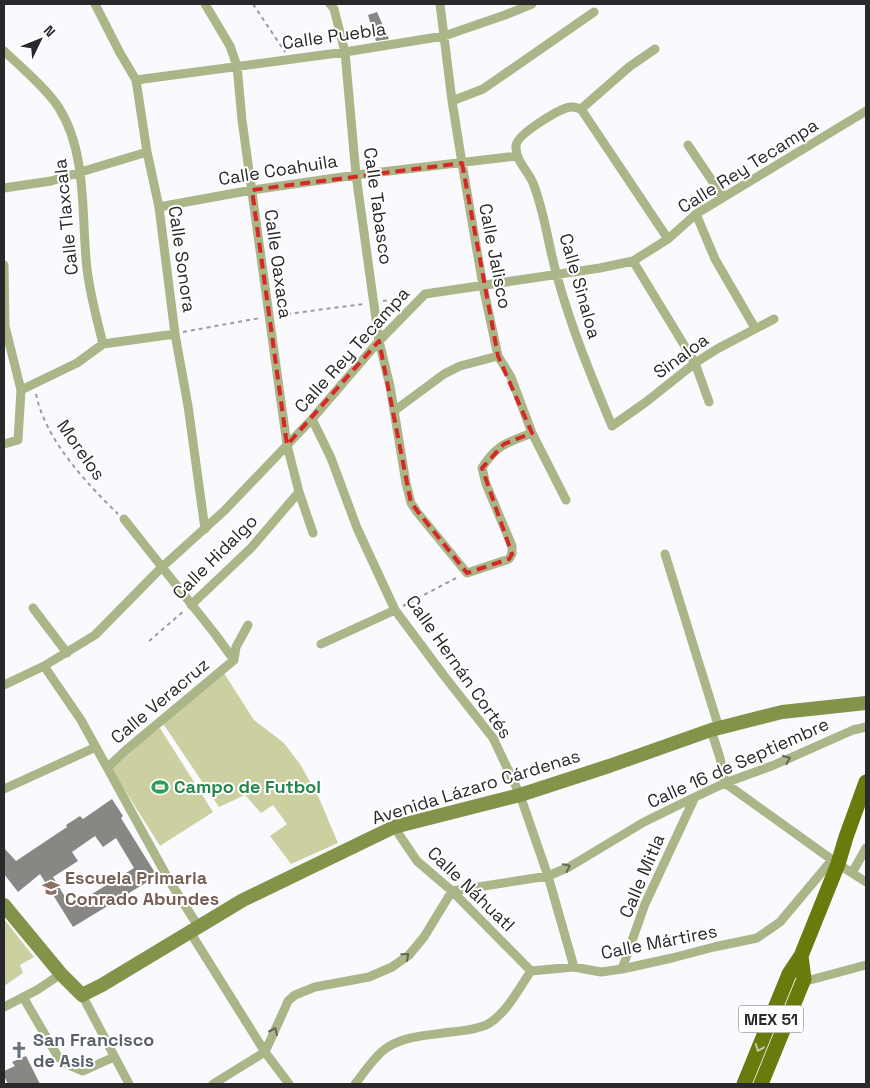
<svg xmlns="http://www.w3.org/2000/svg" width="870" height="1088" font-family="'Space Grotesk',sans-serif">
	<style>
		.green { fill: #ccd0a0 }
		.building { fill: #898784; fill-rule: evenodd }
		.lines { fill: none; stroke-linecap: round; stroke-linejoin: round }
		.path { stroke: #9b9b9e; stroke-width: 2; stroke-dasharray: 4 4; stroke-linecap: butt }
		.minor { stroke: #aab687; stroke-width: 9 }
		.secondary { stroke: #83944a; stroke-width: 14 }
		.primary { stroke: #687b0c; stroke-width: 15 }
		.oneway { stroke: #636854 }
		.oneway2 { stroke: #c3ca9e }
		.marked { fill: none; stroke: #d62828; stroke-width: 4; stroke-dasharray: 10 6; stroke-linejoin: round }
		.labels { text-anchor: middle; stroke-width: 4; stroke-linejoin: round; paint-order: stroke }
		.shield { fill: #fff; stroke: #69696b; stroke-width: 1 }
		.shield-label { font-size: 16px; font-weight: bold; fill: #29292b }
		.street-label { font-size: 18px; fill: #29292b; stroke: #fff }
		.leisure-label { font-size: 18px; font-weight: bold; fill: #27864d; stroke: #fff; text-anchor: start }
		.education-label { font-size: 18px; font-weight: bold; fill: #785e54; stroke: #fff; text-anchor: start }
		.worship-label { font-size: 18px; font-weight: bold; fill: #5b616d; stroke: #fff; text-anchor: start }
	</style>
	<rect width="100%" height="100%" fill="#fafafe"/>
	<path class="green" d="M224,673L254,720L284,743L300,764L319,798L338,843L291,864L270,836L287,824L273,805L261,813L245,795L219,807L162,722Z
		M160,728L213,812L160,846L107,762Z
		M4,919L34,957L20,965L23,973L4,986Z"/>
	<path class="building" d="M377,12L389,39L376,41L368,15Z
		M112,799L123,816L121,818L157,876L73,927L40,874L18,892L4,874V848L16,861L67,827L66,825L80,816L83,819ZM95,836L103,847L116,838L134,868L71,907L53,877L78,861L72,852Z
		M26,1056L40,1084H8L4,1076V1071L15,1066L12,1062Z"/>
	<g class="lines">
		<path class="path" d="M253,4L285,52
			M383,301L408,297
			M279,315L364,304
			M183,332L260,318
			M36,394C45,439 86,483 118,514
			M403,606L458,577
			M149,641L185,610"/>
		<path class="minor" d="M95,4L120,53L136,80L147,152L159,207L175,334L188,406L205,529
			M205,4L230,46L237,66L242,120L287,445L299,492L313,533
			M330,4L334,9L345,52L356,175L379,341L390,386L406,483L411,503L417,512L467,573L509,559L512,554V546L486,484L482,468C496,445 508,442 532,433
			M440,4L452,101L462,163L483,286L498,356L511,377L532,433L566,500
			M4,51C21,67 47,89 59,108C88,154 81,218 87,269C90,295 97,319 103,344
			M136,80L345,52L444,36L505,15L532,4
			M452,101L483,89L594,12
			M581,109C575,107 571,106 566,108C555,112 516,135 516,146C515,160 528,171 533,183C545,213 548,245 557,276C571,327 591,376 612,426L646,402L695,363L717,349L774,319
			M581,109L668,239
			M581,109L629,67L655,49
			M688,145L723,197
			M4,188L51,181L147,152
			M159,207L252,190L356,175L517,156
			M696,214L715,259L755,328
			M633,261L695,363L709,402
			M4,265L5,326L21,390L18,440L4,444
			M21,390L77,363L103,344L175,334
			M394,411L444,374L460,366L498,356
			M312,419L331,458L357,528L395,610L445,677L493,738L520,795L548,876L574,967
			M124,519L215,634L234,660
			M665,554L719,728
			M191,605L251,548L299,492
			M33,608L67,653
			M321,644L395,610
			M234,660L236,647L248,625
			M44,666L81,720L170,882L198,926
			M4,685L44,666L95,635L161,568L224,511L312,419L379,341L425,294L600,268L633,261L668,239L696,214L866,111
			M711,730L720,758L725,783L838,864L866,882
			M108,767L126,750L234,660
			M4,789L96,747
			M394,827L417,861L452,891L531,971
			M852,873L866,848
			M190,932L265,1052L289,1084
			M622,969L645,904L695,797
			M531,971L574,967L601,972L622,969L672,958L714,947L757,938L780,922L832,860
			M801,978L810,980L866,965
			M82,995L129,1084
			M23,997L58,1057L71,1066L83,1071L114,1057
			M4,1007L37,990L61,974
			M213,1084L265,1052L285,1008L288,1001L295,995L315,987L369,977L392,967L409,955L424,937L452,891L548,876L569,867L644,822L695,797L725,783L774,765L853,730L866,727
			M355,1084C364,1073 373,1058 385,1049C403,1036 429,1035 451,1032C462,1031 478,1029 488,1024C507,1013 519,988 531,971"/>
		<path class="secondary" d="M4,905L61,974L82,995L102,985L243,900L394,827L520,795L609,766L711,730L782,712L866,703"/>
		<path class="primary" d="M744,1084L789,974L801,956L838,864L846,837L866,782
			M761,1084L804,979L801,956"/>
	</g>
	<defs><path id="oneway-chevron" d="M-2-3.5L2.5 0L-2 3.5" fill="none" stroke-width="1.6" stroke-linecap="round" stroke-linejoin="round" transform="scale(1.25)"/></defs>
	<g class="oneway">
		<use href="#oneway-chevron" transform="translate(787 759) rotate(-24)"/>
		<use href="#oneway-chevron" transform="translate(567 867) rotate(-26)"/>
		<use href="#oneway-chevron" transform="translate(406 956) rotate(-41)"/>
		<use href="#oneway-chevron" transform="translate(274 1031) rotate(-66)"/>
	</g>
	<use class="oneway2" href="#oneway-chevron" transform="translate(759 1048) rotate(112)"/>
	<path class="marked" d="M462,163L498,356L532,433L504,444L482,468L512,554L509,559L467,573L411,503L379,341L287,445L252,190Z"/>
	<defs>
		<g id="stadium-bare" transform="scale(1.35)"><path d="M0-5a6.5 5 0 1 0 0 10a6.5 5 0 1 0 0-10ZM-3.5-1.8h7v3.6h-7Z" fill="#2e9e5b" stroke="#fff" stroke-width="2.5" paint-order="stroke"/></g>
		<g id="school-bare" transform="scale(1.35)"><path d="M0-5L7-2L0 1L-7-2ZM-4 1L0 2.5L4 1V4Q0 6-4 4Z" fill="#8d6e63" stroke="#fff" stroke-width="2.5" paint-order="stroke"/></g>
		<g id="church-bare" transform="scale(1.35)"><path d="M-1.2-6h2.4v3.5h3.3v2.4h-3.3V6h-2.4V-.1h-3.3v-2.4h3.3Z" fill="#6b7280" stroke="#fff" stroke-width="2.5" paint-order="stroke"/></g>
	</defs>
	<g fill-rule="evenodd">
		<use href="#stadium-bare" x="160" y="787"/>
		<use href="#school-bare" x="51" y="888"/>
		<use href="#church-bare" x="19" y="1050"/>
	</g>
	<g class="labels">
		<rect class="shield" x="738.5" y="1005.5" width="65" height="27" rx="4"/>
		<g class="shield-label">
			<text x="771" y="1025">MEX 51</text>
		</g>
		<g class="street-label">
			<text transform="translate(334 36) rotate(-8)" y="6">Calle Puebla</text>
			<text transform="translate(748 166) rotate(-32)" y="6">Calle Rey Tecampa</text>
			<text transform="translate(278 170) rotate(-9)" y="6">Calle Coahuila</text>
			<text transform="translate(378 206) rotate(82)" y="6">Calle Tabasco</text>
			<text transform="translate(66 217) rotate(-96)" y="6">Calle Tlaxcala</text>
			<text transform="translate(495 256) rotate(79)" y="6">Calle Jalisco</text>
			<text transform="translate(182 259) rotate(82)" y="6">Calle Sonora</text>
			<text transform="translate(278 264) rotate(82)" y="6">Calle Oaxaca</text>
			<text transform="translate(580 286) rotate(74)" y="6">Calle Sinaloa</text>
			<text transform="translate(352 350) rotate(-48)" y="6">Calle Rey Tecampa</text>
			<text transform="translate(681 356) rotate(-36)" y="6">Sinaloa</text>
			<text transform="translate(81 450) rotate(55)" y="6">Morelos</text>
			<text transform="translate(215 557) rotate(-45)" y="6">Calle Hidalgo</text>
			<text transform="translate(459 667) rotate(55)" y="6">Calle Hernán Cortés</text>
			<text transform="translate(160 701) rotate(-40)" y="6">Calle Veracruz</text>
			<text transform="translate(738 763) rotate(-24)" y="6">Calle 16 de Septiembre</text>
			<text transform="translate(476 787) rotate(-17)" y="6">Avenida Lázaro Cárdenas</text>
			<text transform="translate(642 876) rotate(-67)" y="6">Calle Mitla</text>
			<text transform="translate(471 889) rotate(44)" y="6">Calle Náhuatl</text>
			<text transform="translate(659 942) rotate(-11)" y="6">Calle Mártires</text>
		</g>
		<g class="leisure-label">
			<text x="174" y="793">Campo de Futbol</text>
		</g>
		<g class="education-label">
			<text x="65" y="884">Escuela Primaria<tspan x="65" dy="21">Conrado Abundes</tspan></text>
		</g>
		<g class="worship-label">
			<text x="33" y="1046">San Francisco<tspan x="33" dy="21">de Asis</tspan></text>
		</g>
	</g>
	<rect width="870" height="1088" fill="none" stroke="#29292b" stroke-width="10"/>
	<g transform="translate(40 40) rotate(47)" stroke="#ffffff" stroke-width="4" paint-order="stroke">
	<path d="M0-4L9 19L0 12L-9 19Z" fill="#29292b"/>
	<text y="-8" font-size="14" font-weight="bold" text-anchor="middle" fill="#29292b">N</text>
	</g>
</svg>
